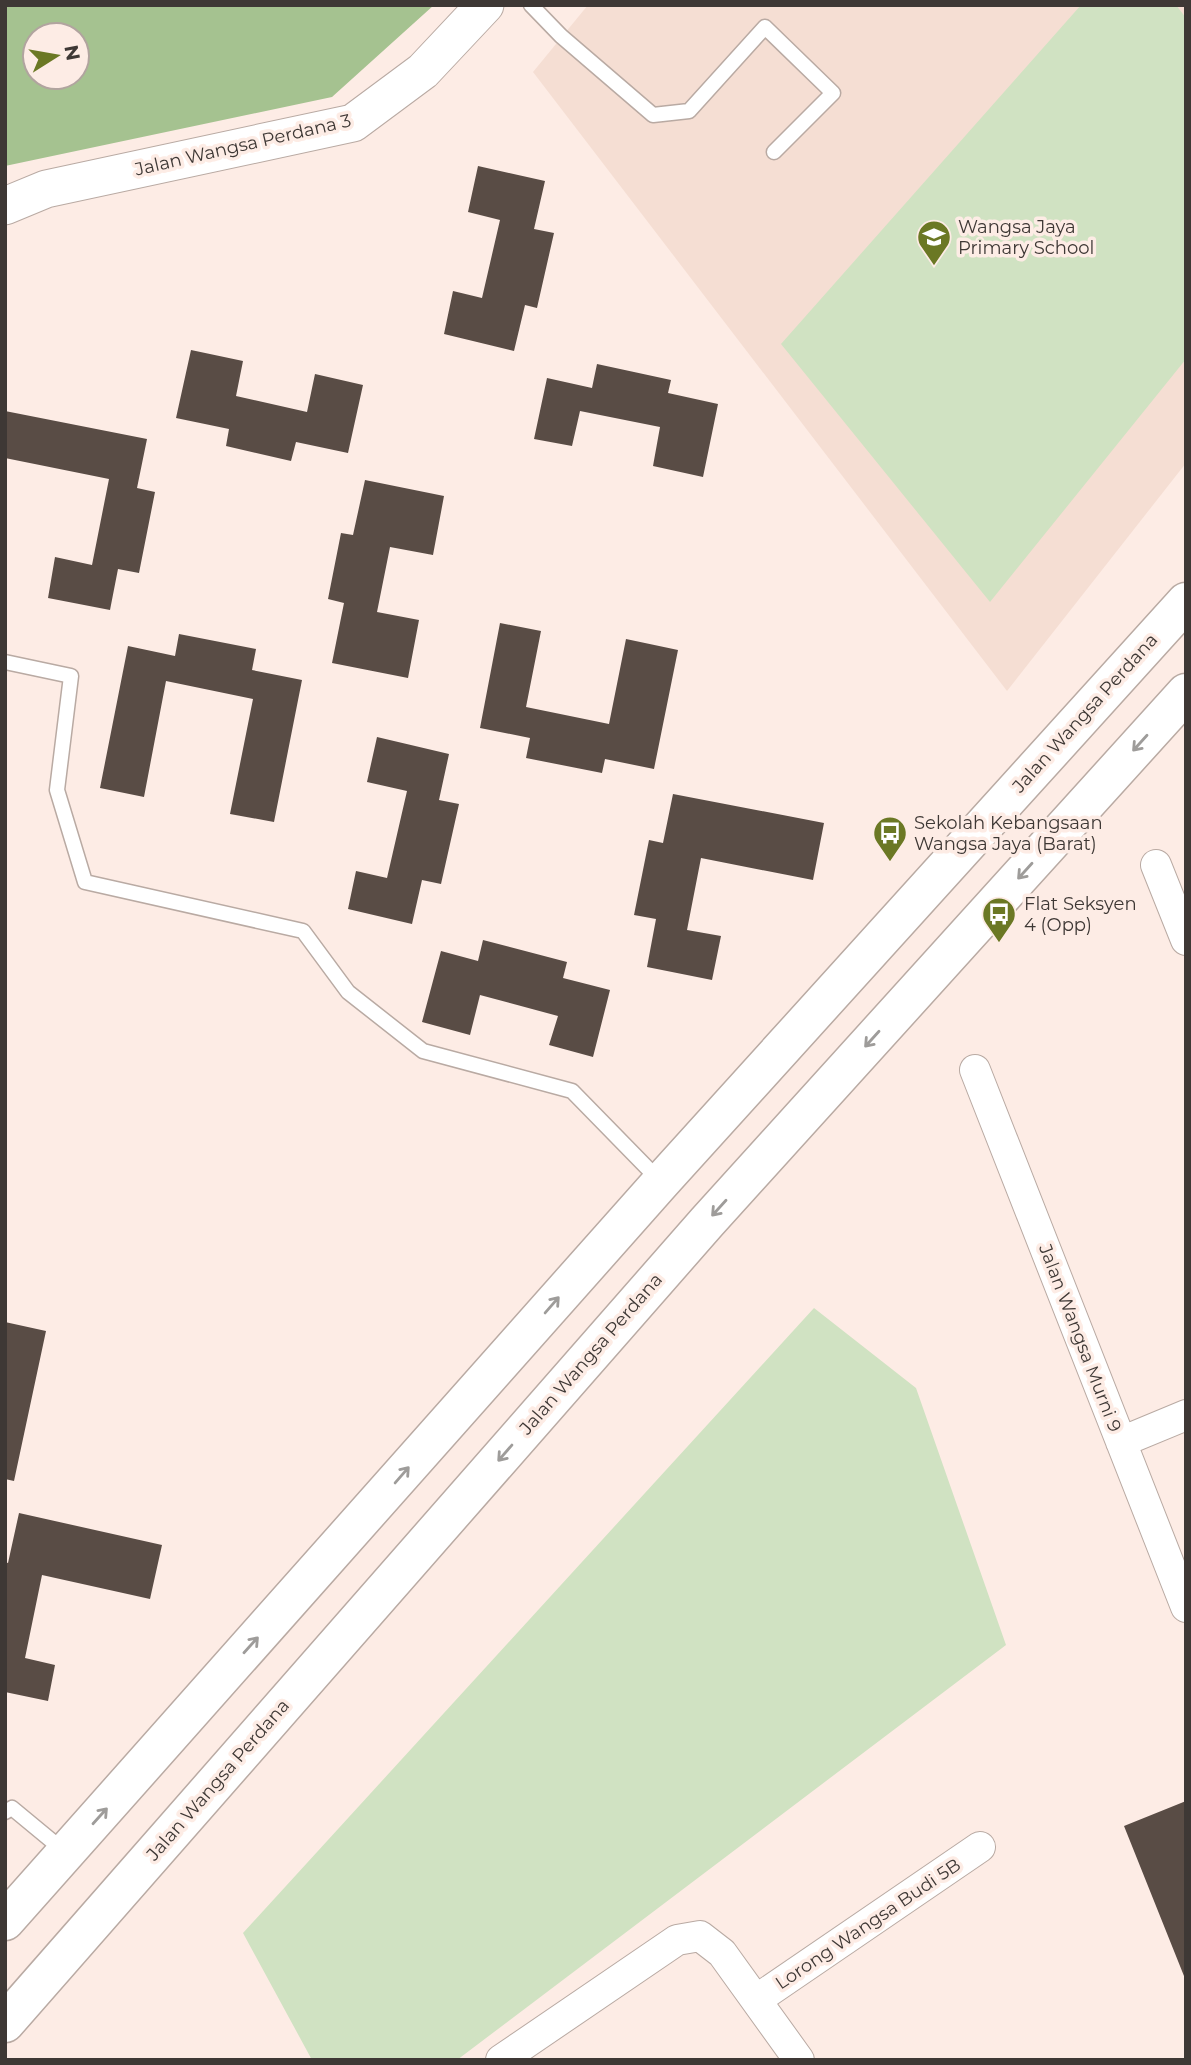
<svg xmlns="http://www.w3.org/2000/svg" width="1191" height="2065" font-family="Montserrat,sans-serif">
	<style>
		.built { fill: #f5ded3 }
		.green { fill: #d0e2c2 }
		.forest { fill: #a5c290; fill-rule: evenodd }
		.building { fill: #594c45 }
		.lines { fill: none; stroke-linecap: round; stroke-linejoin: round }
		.service-casing { stroke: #b9aaa3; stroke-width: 17 }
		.minor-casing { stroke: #b9aaa3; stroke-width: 32 }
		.tertiary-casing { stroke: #b9aaa3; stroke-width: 39 }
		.secondary-casing { stroke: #b9aaa3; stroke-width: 41 }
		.service { stroke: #fff; stroke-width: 14 }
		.minor { stroke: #fff; stroke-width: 30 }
		.tertiary { stroke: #fff; stroke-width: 37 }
		.secondary { stroke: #fff; stroke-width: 38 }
		.oneway { stroke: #9e9c9a }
		.labels { text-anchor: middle; stroke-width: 7; stroke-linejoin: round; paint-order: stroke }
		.street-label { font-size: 18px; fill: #3e3835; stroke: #fdece5 }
		.poi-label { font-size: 18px; fill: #3e3835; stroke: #fdece5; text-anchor: start }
	</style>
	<rect width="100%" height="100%" fill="#fdece5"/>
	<path class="built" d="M588,5H1186V463L1007,691L533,72Z"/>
	<path class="green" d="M1081,5H1176L1186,18V359L990,602L781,344Z
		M814,1308L916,1388L1006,1645L457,2060H312L243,1933Z"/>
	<path class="forest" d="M5,5H434L332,97L5,166ZM35,35H77V77H35Z"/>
	<path class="building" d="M478,166L545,181L534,229L554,233L537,308L525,305L514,351L444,334L453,291L482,298L500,220L468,212Z
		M191,350L243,361L236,396L307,412L315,374L363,385L348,453L296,442L291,461L226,446L229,429L176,418Z
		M597,364L671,380L668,393L718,404L703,477L653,466L660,427L580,411L572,446L534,439L547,378L592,388Z
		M5,411L147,439L137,488L155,492L139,573L118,569L110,610L48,598L55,557L92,565L109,479L5,458Z
		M365,480L444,496L433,555L390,547L377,612L419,620L408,678L332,663L344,603L328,599L341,533L353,535Z
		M500,623L541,631L526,707L609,724L626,639L678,650L654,769L605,759L602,773L526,758L530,738L480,728Z
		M179,634L256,649L252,670L302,680L274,822L230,814L253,699L166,681L144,797L100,788L128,646L175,656Z
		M377,737L449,754L439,800L459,804L441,884L422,880L412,924L348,909L356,871L387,878L407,791L367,782Z
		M673,794L824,823L813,880L701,858L687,930L721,936L712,980L647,967L656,919L634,915L649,840L663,843Z
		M483,940L567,962L563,978L610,990L593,1057L549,1045L558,1016L480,995L470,1035L422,1022L441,951L478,961Z
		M5,1322L46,1331L14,1481L5,1479Z
		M19,1513L162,1545L150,1599L42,1575L25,1658L55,1665L48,1701L5,1692V1562L8,1563Z
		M1186,1801V1981L1124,1826Z"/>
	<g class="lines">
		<g class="service-casing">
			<path id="service" d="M531,5L561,36L653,115L689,111L765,27L833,93L774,152
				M5,662L71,676L57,790L85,882L303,931L348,992L423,1051L572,1091L661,1182
				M5,1812L12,1808L64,1851"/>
		</g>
		<g class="minor-casing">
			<path id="minor" d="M1156,865L1186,940
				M975,1070L1186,1607
				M1121,1442L1186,1415
				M756,2000L980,1847
				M501,2060L677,1940L700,1936L722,1953L799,2060"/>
		</g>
		<g class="tertiary-casing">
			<path id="tertiary" d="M5,206L46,189L353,123L423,71L485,5"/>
		</g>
		<g class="secondary-casing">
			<path id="secondary" d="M5,1921L661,1182L1186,602
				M5,2023L707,1222L1186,693"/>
		</g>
		<use href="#service" class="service"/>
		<use href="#minor" class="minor"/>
		<use href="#tertiary" class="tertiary"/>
		<use href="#secondary" class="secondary"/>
	</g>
	<defs><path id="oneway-shaft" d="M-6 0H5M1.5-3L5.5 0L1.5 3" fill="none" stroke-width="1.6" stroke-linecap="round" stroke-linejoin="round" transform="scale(1.75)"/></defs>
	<g class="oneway">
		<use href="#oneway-shaft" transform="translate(1140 743) rotate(132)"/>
		<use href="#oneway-shaft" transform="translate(1025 871) rotate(132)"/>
		<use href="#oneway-shaft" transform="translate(872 1039) rotate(132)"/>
		<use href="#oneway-shaft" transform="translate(719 1208) rotate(132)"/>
		<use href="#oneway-shaft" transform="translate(552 1305) rotate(-49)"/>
		<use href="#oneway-shaft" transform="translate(505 1453) rotate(131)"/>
		<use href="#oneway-shaft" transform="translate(402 1475) rotate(-49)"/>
		<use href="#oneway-shaft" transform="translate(251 1645) rotate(-48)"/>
		<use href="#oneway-shaft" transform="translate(100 1816) rotate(-48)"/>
	</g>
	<defs>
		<g id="school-pin" transform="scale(1.75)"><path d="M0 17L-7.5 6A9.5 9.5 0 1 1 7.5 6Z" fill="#6b7824" stroke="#fdece5"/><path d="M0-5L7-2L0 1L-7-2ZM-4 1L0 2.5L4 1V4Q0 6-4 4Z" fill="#fff"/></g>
		<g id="bus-pin" transform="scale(1.75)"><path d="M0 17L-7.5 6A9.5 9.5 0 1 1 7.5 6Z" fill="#6b7824" stroke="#fdece5"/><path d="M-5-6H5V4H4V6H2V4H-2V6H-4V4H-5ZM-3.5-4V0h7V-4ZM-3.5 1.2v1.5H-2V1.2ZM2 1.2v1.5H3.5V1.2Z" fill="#fff"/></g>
	</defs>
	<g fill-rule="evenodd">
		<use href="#school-pin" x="934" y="237"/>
		<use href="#bus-pin" x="890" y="833"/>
		<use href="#bus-pin" x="999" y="914"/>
	</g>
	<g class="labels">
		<g class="street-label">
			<text transform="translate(243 145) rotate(-13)" y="6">Jalan Wangsa Perdana 3</text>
			<text transform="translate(1085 713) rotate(-48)" y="6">Jalan Wangsa Perdana</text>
			<text transform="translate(1080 1338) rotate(69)" y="6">Jalan Wangsa Murni 9</text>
			<text transform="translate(591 1354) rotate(-49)" y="6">Jalan Wangsa Perdana</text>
			<text transform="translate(218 1780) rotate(-49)" y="6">Jalan Wangsa Perdana</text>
			<text transform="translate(868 1924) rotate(-34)" y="6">Lorong Wangsa Budi 5B</text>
		</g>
		<g class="poi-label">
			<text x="958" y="233">Wangsa Jaya<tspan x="958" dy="21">Primary School</tspan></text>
			<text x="914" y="829">Sekolah Kebangsaan<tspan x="914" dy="21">Wangsa Jaya (Barat)</tspan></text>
			<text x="1024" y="910">Flat Seksyen<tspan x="1024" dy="21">4 (Opp)</tspan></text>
		</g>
	</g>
	<rect width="1191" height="2065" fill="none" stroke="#3e3835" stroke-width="14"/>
	<g transform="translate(56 56) rotate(79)"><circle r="33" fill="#fdece5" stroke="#b1a49f" stroke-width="2"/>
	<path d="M0-5L12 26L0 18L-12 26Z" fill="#6b7824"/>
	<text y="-10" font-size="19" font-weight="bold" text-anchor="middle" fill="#3e3835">N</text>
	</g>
</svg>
